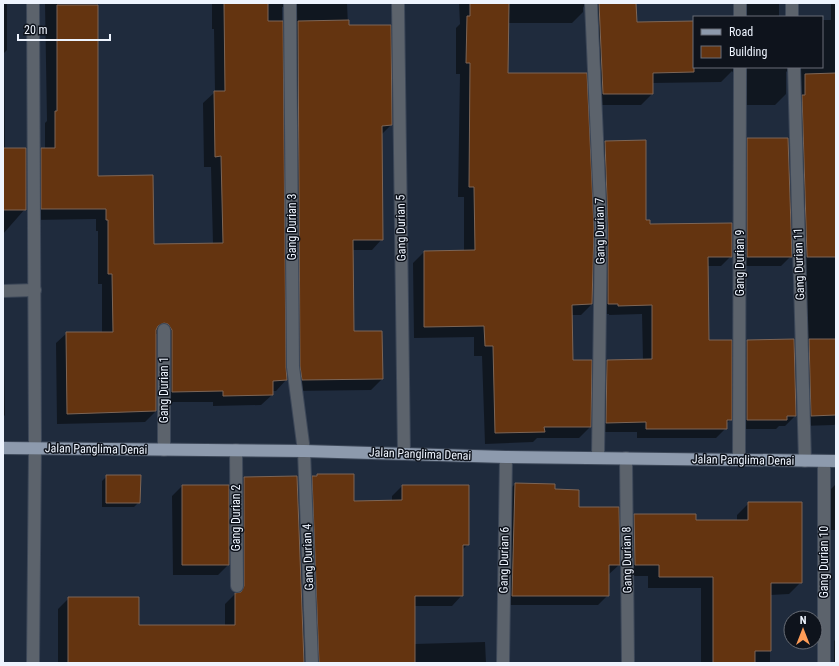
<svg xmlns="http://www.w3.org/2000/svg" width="839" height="666" font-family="'Roboto Condensed',sans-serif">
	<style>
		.shadow { fill: #0007 }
		.building { fill: #643410; stroke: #7c6556 }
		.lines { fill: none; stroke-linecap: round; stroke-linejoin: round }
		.lane-casing { stroke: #3c4758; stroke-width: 14 }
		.street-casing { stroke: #3c4758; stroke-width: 14 }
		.primary-casing { stroke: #3c4758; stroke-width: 14 }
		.lane { stroke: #5c636c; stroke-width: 12 }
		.street { stroke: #5c636c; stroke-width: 12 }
		.primary { stroke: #8d9aad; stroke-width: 12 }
		.labels { text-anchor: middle; stroke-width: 3; stroke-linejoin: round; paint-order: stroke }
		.street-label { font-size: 12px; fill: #eef4fe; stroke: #0e131c }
	</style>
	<rect width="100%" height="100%" fill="#1f2b3d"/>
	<path class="shadow" d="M3,3H7V50L4,53L5,149L25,209L3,234Z
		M45,3H97V177L153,245L213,244L211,167H204L203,103L215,92L214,29H212V3H347L348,26L391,125L381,135L382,239L372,250H352L353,332L382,379L371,390L292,391L287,14L283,7H282L284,367L286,380L276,391H272V395L261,405L213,406V402H161V341L157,334H156V411L145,422L57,424L56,343L67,333H102V284H98V231H96V219L31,220V160L42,149H45V123L47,121Z
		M459,3H635L636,23L694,22V67H822V20H831V3H836V424L834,425L801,426L789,74L786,71V94L775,105H737V78L732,71L721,82L652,83V94L641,105H592L588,14L583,6V12L572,23H508L507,74L592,228V304L581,315H571L572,361L590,427L579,438H537L533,442L485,444L482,356H474V337L414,338L413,263L424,252H464V197H458L460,74H456V28L460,24Z
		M734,3H779V17H737V14L734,8Z
		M748,139L791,256L781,266H737L738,149Z
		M605,142L645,221L649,225L731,256L721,266H707L708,341L731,419L726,424V428L716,438H637V432H597V371L607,361L643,360L642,314L609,315V314H598L595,152Z
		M3,318L5,415L3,417Z
		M747,341L795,416L785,426H779L776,429H737V351Z
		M317,475L353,502L392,501V496L402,486L468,544L462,550V595L452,606H414V644L485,642L486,663H309L302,487L313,477Z
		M107,476L139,502L134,507H102V481Z
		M244,478L304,663H58V609L69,598L138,626H225V604L235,594L234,488Z
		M515,484L554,490L578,508L619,565L608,575V595L598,605H502L505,494Z
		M835,485L836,530H825V495Z
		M182,486L228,565L218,575H173L172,496Z
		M749,503L801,582L789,594L770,595V663H701V588H648V576H623V527L634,515L695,521H737V515Z
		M836,639V663H834V641Z"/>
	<path class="building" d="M224,3H268V21H283L286,367L287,380L273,381V395L223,396V391L172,392V330L168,324L164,323L158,326L156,330V411L67,414L66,332H113L112,274H108V220H106V209H41V148H55V111H57V5H98V176L153,175L154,244L223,243L221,156L215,157L214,91H225Z
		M470,3H509L508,73H587L594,228L592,304L572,305L573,360H592L591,427H544L545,432L495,433L493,346H485L484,326L424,327V251L475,250L474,187H469L470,63H466L467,16H470Z
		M599,3H636L637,22L694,21V72L653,73V94H603Z
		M349,20V25H391L392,125L382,126L383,240H353L354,331H382L383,379L302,380L300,366L298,21Z
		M836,73V257H807L802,95H805V74Z
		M747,138H788L792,257H747Z
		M646,140V220H650V224L732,223V257H708L709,340H732V420H727V429H646V422L606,423L607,360L652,359V305L618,306V304H608V228L605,141Z
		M3,148H26V210H3Z
		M794,339L796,416H787V420H747V340Z
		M809,339H836V415L811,416Z
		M317,474H354V501L402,500V485H469V545H463V596H415V663H319L312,476H317Z
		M106,475H141L140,503H106Z
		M297,476L304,663H68V597H139V625H235V593L241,592L244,586V477Z
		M515,483L555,484V489L579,490V507H619L620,565H609V596H512Z
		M182,485H229V565H182Z
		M748,502H802V583H771V651H755V663H713V577H659V565H635L634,514H696V520H748Z"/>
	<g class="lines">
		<g class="lane-casing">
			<path id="lane" d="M3,291L35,290
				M236,450L237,586"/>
		</g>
		<g class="street-casing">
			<path id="street" d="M290,3L293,367L304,451L312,663
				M398,3L404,453
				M591,3L601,228L598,458
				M792,3V17
				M740,17V3
				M794,67L805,461
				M164,330V450
				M626,458L628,663
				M739,459L740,67
				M824,461V663
				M33,663L35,448L33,3
				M503,663L506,457"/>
		</g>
		<g class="primary-casing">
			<path id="primary" d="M3,448L304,451L506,457L836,461"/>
		</g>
		<use href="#lane" class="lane"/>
		<use href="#street" class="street"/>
		<use href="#primary" class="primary"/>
	</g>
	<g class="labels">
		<g class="street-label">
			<text transform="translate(292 227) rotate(-90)" y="4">Gang Durian 3</text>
			<text transform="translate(401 228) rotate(-91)" y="4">Gang Durian 5</text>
			<text transform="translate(600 231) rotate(-91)" y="4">Gang Durian 7</text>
			<text transform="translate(740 263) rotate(-90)" y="4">Gang Durian 9</text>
			<text transform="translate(799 264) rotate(-92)" y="4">Gang Durian 11</text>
			<text transform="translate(164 390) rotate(-90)" y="4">Gang Durian 1</text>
			<text transform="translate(96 449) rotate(1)" y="4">Jalan Panglima Denai</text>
			<text transform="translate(420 454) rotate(2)" y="4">Jalan Panglima Denai</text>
			<text transform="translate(743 460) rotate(1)" y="4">Jalan Panglima Denai</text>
			<text transform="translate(236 518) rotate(-90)" y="4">Gang Durian 2</text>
			<text transform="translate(308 557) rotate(-92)" y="4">Gang Durian 4</text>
			<text transform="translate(504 560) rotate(-89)" y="4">Gang Durian 6</text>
			<text transform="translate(627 560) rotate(-91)" y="4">Gang Durian 8</text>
			<text transform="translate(824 562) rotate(-90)" y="4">Gang Durian 10</text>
		</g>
	</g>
	<rect width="839" height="666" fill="none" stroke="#eef4fe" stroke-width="8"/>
	<rect x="693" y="16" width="130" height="52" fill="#0e131c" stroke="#686d76"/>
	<rect x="701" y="29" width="20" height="6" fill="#8d9aad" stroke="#686d76"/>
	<text x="729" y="36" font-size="12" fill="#eef4fe">Road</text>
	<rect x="701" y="46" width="20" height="12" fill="#643410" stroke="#686d76"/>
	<text x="729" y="56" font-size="12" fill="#eef4fe">Building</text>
	<g transform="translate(803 630)"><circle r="19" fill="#0e131c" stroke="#686d76"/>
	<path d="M0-3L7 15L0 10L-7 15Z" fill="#fe9c57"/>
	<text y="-6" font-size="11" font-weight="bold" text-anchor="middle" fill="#eef4fe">N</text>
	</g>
	<path d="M18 34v6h92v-6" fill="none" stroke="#eef4fe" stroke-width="2"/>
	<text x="24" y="34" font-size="12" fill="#eef4fe" stroke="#0e131c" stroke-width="3" paint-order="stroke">20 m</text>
</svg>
